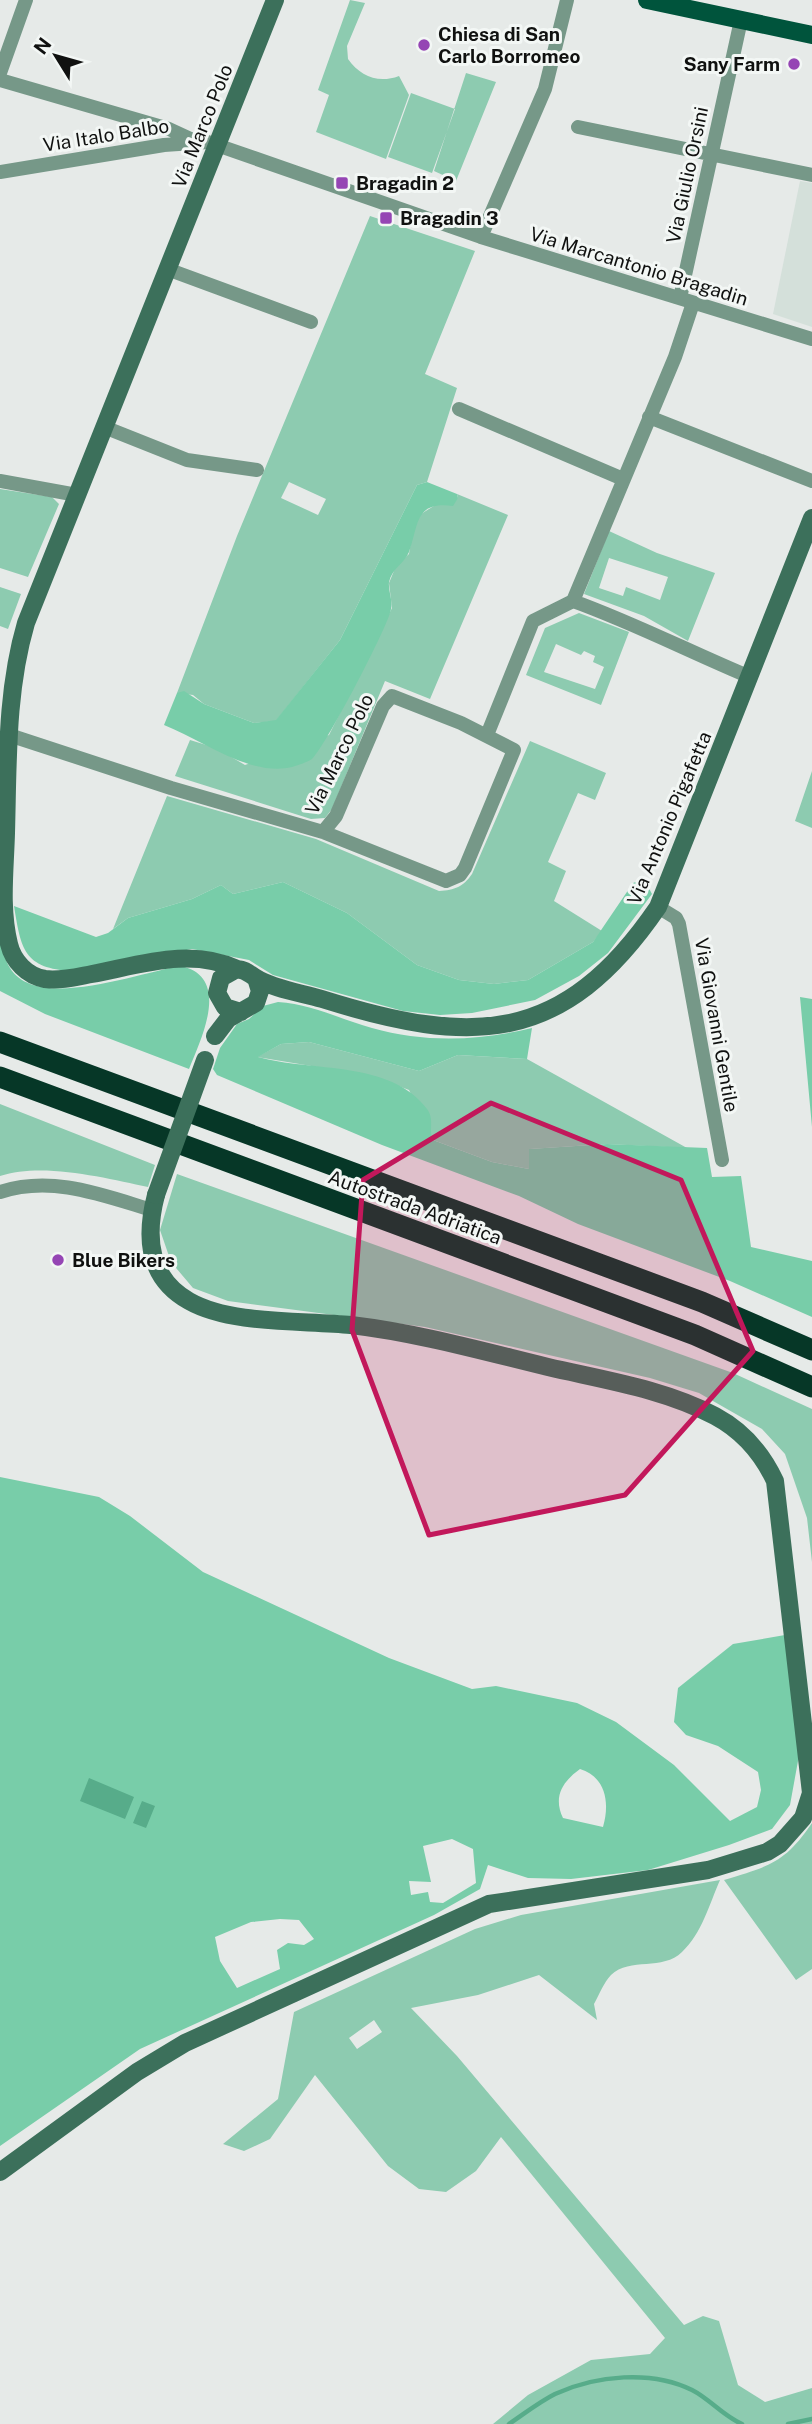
<svg xmlns="http://www.w3.org/2000/svg" width="812" height="2424" font-family="'Public Sans',sans-serif">
	<style>
		.built { fill: #d4e0da }
		.green { fill: #8dcbb0; fill-rule: evenodd }
		.forest { fill: #78cda9; fill-rule: evenodd }
		.water { fill: #57ac8a }
		.lines { fill: none; stroke-linecap: round; stroke-linejoin: round }
		.stream { stroke: #57ac8a; stroke-width: 4.5 }
		.street { stroke: #769888; stroke-width: 14 }
		.secondary { stroke: #3c705b; stroke-width: 18 }
		.primary { stroke: #00543c; stroke-width: 18 }
		.highway { stroke: #063727; stroke-width: 21 }
		.secondary-bridge { stroke: #3c705b; stroke-width: 18 }
		.marked { fill: #c2185b; fill-opacity: 0.2; stroke: #c2185b; stroke-width: 5; stroke-linejoin: round }
		.poi-dot { fill: #9545b4; stroke: #f3f7f5; stroke-width: 2.5 }
		.labels { text-anchor: middle; stroke-width: 6; stroke-linejoin: round; paint-order: stroke }
		.poi-label { font-size: 19px; font-weight: bold; fill: #101110; stroke: #f3f7f5; text-anchor: start }
		.street-label { font-size: 19px; fill: #101110; stroke: #f3f7f5 }
	</style>
	<rect width="100%" height="100%" fill="#e6eae8"/>
	<path class="built" d="M800,181L812,183V327L773,314Z"/>
	<path class="green" d="M350,0L365,3L347,46L348,59C360,76 378,84 399,76L409,95L386,159L316,132L329,95L318,90Z
		M466,73L496,82L456,181L434,171Z
		M411,93L455,109L432,173L388,157Z
		M370,216L475,251L425,374L457,388L427,482L417,485L340,640L276,721L254,723L204,704L193,695L177,693L237,536ZM289,482L326,499L318,515L281,498Z
		M0,489L52,497L59,504L28,577L0,568Z
		M457,494L508,515L430,699L385,681L332,809L325,818L311,819L175,776L190,740L216,748L245,765L329,735L392,608L389,583L396,566L409,554L413,528L421,514L437,504L458,498Z
		M609,531L657,553L715,573L688,641L644,616L584,594ZM609,558L668,577L660,600L626,587L623,596L599,588Z
		M0,587L21,594L8,629L0,626Z
		M579,613L629,632L601,705L526,675L545,628ZM556,644L581,655L584,651L595,656L593,662L604,667L595,689L544,672Z
		M530,741L606,773L595,800L578,793L548,862L566,871L554,901L602,931L593,942L528,980L494,984L459,980L417,965L347,913L283,882L233,894L221,885L192,899L128,918L113,929L167,796L316,839L439,891C455,890 463,887 472,874Z
		M812,771V828L795,821Z
		M309,1042L419,1071L458,1055L527,1059L687,1148L607,1144L530,1149L529,1169L492,1162L433,1140L409,1090L372,1076L257,1057L281,1044Z
		M0,1104L155,1165L148,1187C105,1178 43,1162 0,1176Z
		M177,1174L733,1373L812,1409V1562L807,1518L785,1454L762,1429L699,1393L650,1378L425,1327L228,1301L193,1288L171,1262L160,1230Z
		M812,1823V1969L796,1980L724,1880C769,1866 784,1864 812,1823Z
		M720,1880C709,1905 702,1933 682,1952C663,1971 630,1957 611,1975C604,1982 599,1995 594,2004L597,2020L539,1975L478,1995L411,2008L457,2056L684,2325L703,2316L719,2321L738,2385L765,2402L812,2388V2424H493L528,2395L591,2360L650,2354L665,2338L501,2137L476,2171L446,2192L419,2189L388,2166L315,2075L270,2139L244,2151L223,2144L278,2099L294,2012L475,1929L521,1915ZM374,2020L382,2032L357,2049L349,2038Z"/>
	<path class="forest" d="M427,482L457,494L458,498L453,506C414,501 419,525 409,552C405,563 392,568 389,582C388,591 393,600 391,609C389,625 324,749 312,759C308,762 298,765 292,767C250,777 202,740 164,725L177,693L184,691L204,704L254,723L276,720L340,640L417,485Z
		M644,879L652,894L608,953L579,976L535,1000L472,1013L440,1015L403,1011L273,975L249,960L192,949L73,971C23,969 21,948 14,906L96,937L108,933L128,918L192,899L221,885L233,894L283,882L347,913L417,965L459,980L494,984L528,980L593,942L633,883Z
		M0,942C3,950 5,960 10,968C37,1012 140,972 181,966C231,977 202,1037 189,1069L45,1014L0,991Z
		M800,997L812,999V1127Z
		M278,1002C311,1004 340,1019 372,1028C425,1043 478,1041 532,1028L527,1059L458,1055L419,1071L309,1042L281,1044L258,1057C311,1072 391,1060 427,1109C435,1119 428,1131 433,1140L492,1162L529,1169V1149L607,1144L707,1148L712,1177L741,1176L751,1247L812,1261V1317L730,1281L578,1224L519,1196L382,1145L217,1075L213,1069L220,1048L237,1024L249,1019L263,1006Z
		M0,1477L99,1497L130,1516L203,1572L389,1658L472,1689L496,1686L577,1703L616,1722L674,1765L730,1821L757,1807L761,1790L758,1772L718,1746L686,1735L674,1722L678,1688L733,1644L785,1635L800,1750L790,1805L772,1829L729,1845L648,1870L571,1879L528,1878L488,1865L480,1889L434,1915L140,2049L0,2146ZM580,1769C606,1777 610,1803 603,1827L563,1818C553,1797 562,1782 580,1769ZM452,1839L473,1849L476,1883L443,1903L430,1902L428,1892L411,1895L409,1881L431,1882L423,1846ZM280,1919L299,1920L314,1939L304,1945L288,1943L277,1950L280,1969L237,1988L220,1961L215,1937L251,1922Z"/>
	<path class="water" d="M89,1778L134,1797L125,1819L80,1801Z
		M142,1801L155,1806L146,1828L133,1823Z"/>
	<g class="lines">
		<path class="stream" d="M509,2424C524,2414 539,2402 555,2394C596,2375 652,2370 692,2390C710,2399 723,2416 742,2424
			M788,2424L812,2419"/>
		<path class="street" d="M0,73L26,0
			M0,80L169,129L195,141
			M578,127L812,175
			M0,172L164,145L208,142L481,237L812,339
			M481,237L545,89L567,0
			M167,269L311,322
			M680,298L741,20
			M459,409L623,479
			M649,417L812,481
			M104,427L187,460L257,470
			M0,481L77,495
			M573,601L675,357L693,303
			M573,601C634,623 690,652 750,677
			M9,735L171,788L323,832L446,881L460,875L465,868L514,750L461,723L392,696L383,706L336,816L323,832
			M487,735L533,621L573,601
			M658,907L676,918L679,924L722,1160
			M0,1192C52,1175 102,1195 152,1210"/>
		<path class="secondary" d="M237,969C190,947 140,965 92,974C76,977 61,981 45,979C27,976 13,961 9,944C0,908 5,870 6,833C8,762 6,691 26,623L275,0
			M241,1012L225,1007L217,993L221,978L237,969C246,970 248,973 256,978C273,989 302,993 322,999C472,1046 563,1046 658,907L812,518
			M215,1036L228,1019L256,1003L260,991L256,978
			M0,2172L137,2072L185,2043L489,1904L708,1870L767,1852L780,1844L803,1818L811,1793L775,1481C762,1453 743,1431 715,1416C664,1389 604,1380 548,1367C482,1351 418,1333 351,1325C303,1320 231,1325 189,1301C148,1278 145,1237 156,1195"/>
		<path class="primary" d="M647,0L812,35"/>
		<path class="highway" d="M0,1042L702,1302L812,1350
			M0,1077L695,1335L812,1387"/>
		<path class="secondary-bridge" d="M156,1195L205,1060"/>
	</g>
	<path class="marked" d="M491,1103L681,1180L753,1351L625,1495L429,1535L352,1330L363,1180Z"/>
	<g class="poi-dot">
		<circle cx="424" cy="45" r="7"/>
		<circle cx="794" cy="64" r="7"/>
		<rect x="335" y="176" width="14" height="14" rx="3.5"/>
		<rect x="379" y="211" width="14" height="14" rx="3.5"/>
		<circle cx="58" cy="1260" r="7"/>
	</g>
	<g class="labels">
		<g class="poi-label">
			<text x="438" y="41">Chiesa di San<tspan x="438" dy="22">Carlo Borromeo</tspan></text>
			<text x="780" y="71" text-anchor="end">Sany Farm</text>
			<text x="356" y="190">Bragadin 2</text>
			<text x="400" y="225">Bragadin 3</text>
			<text x="72" y="1267">Blue Bikers</text>
		</g>
		<g class="street-label">
			<text transform="translate(202 126) rotate(-68)" y="7">Via Marco Polo</text>
			<text transform="translate(106 135) rotate(-9)" y="7">Via Italo Balbo</text>
			<text transform="translate(687 175) rotate(-78)" y="7">Via Giulio Orsini</text>
			<text transform="translate(639 266) rotate(17)" y="7">Via Marcantonio Bragadin</text>
			<text transform="translate(339 754) rotate(-64)" y="7">Via Marco Polo</text>
			<text transform="translate(669 818) rotate(-67)" y="7">Via Antonio Pigafetta</text>
			<text transform="translate(717 1025) rotate(80)" y="7">Via Giovanni Gentile</text>
			<text transform="translate(415 1207) rotate(20)" y="7">Autostrada Adriatica</text>
		</g>
	</g>
	<g transform="translate(56 56) rotate(307)" stroke="#f3f7f5" stroke-width="5" paint-order="stroke">
	<path d="M0-5L12 26L0 18L-12 26Z" fill="#101110"/>
	<text y="-10" font-size="19" font-weight="bold" text-anchor="middle" fill="#101110">N</text>
	</g>
</svg>
